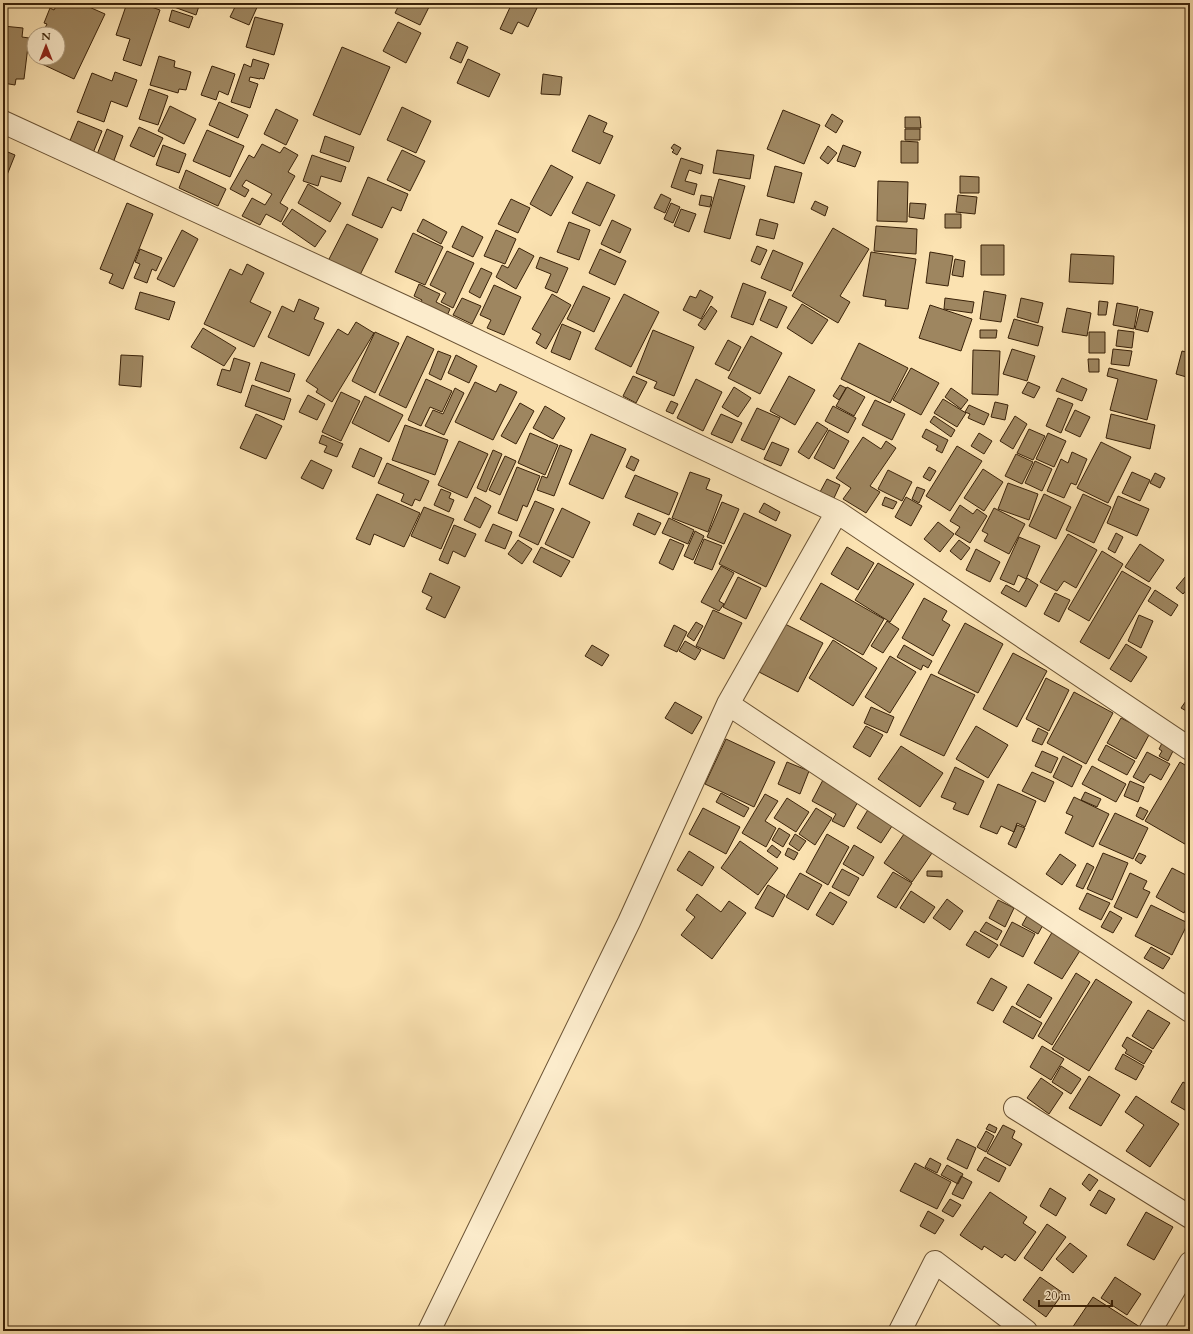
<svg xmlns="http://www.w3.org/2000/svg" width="1193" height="1334" font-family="Cardo,serif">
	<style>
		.building { fill: #9e8660; stroke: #3a2209 }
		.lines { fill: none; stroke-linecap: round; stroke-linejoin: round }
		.minor-casing { stroke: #6a5233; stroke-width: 24 }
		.minor { stroke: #fceccc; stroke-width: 22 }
	</style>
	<rect width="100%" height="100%" fill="#fbe2b1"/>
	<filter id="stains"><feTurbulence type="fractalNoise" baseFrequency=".005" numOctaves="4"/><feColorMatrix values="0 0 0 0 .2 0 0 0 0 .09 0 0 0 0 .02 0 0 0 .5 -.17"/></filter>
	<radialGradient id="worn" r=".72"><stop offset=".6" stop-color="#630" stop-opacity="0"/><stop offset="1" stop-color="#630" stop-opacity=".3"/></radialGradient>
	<path class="building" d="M58,3H80L105,14L74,79L42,64L45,58H58V34H42L47,24L44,23L50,8L54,10Z
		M127,3H140L160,10L141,66L123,60L130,39L116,35Z
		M175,3H200L196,15L174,7Z
		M237,3H259L249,25L230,17Z
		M400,3H431L420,25L395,13Z
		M512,3H527L537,8L528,27L518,22L512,34L500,29Z
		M172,10L193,17L189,28L169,21Z
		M255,17L283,24L274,55L246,47Z
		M398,22L421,33L406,63L383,51Z
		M3,26L23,28L22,37L29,38L24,79H16L15,85L3,83Z
		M457,42L468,47L461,63L450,58Z
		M342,47L390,67L360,135L313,115Z
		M159,56L175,61L174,67L191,72L186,90L179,89L178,93L150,85Z
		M253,59L269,64L264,79L260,78V79L250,77L249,81L258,84L250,108L231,102L244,64L251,67Z
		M468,59L500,74L489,97L457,83Z
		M212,66L235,74L228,95L219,91L216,100L201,95Z
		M115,72L137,80L127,107L111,101L104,122L77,112L92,73L112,81Z
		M543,74L562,77L560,95L541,94Z
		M149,89L168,96L158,125L139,119Z
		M219,102L248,115L238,138L209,125Z
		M170,106L196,119L184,144L158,131Z
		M402,107L431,121L416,153L387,140Z
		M276,109L298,120L286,145L264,134Z
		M783,110L820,125L804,164L767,149Z
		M832,114L843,121L836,133L825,126Z
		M589,115L607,123L603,132L613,136L600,164L572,151Z
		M905,117H920L921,128H905Z
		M78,121L102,131L93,153L69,143Z
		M139,127L163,138L154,157L130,146Z
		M107,129L123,136L113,163L96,157Z
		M905,129H920V140H905Z
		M207,130L244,146L230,177L193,161Z
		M325,136L354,147L349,162L320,152Z
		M901,141L918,142V163H901Z
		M262,144L280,153L284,147L298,155L288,172L295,176L280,203L288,208L281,222L266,214L260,225L242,216L252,198L265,205L272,194L246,180L242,186L249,190L245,197L230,189L249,155L254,158Z
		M674,144L681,148L677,155L672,152L674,150L671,148Z
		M163,145L186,154L179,173L156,165Z
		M843,145L861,152L855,167L837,161Z
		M828,146L837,153L828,164L820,158Z
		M3,150L15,155L3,185Z
		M402,150L425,161L410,191L387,180Z
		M717,150L754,155L750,179L713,173Z
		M312,155L346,167L341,182L321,176L318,186L303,181Z
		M681,158L703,165L701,174L689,170L685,181L697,184L694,195L671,187Z
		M551,165L573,177L551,216L530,204Z
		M775,166L802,173L794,203L767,196Z
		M186,170L226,189L218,206L179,188Z
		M960,176L979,177V193H960Z
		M368,177L408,194L401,211L392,207L382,228L352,215Z
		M719,179L745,186L730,239L704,232Z
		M878,181L908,182L907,222L877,221Z
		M587,182L615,195L600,226L572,213Z
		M308,184L341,203L330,222L298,203Z
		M661,194L671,199L665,213L654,208Z
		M701,195L712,197L710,207L699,205Z
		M958,195L977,197L975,214L956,212Z
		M511,199L530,208L518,233L498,224Z
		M815,201L828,207L825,216L811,209Z
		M127,203L153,214L123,289L109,283L113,274L100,269Z
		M671,203L680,207L673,223L664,219Z
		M910,203L926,204L924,219L909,217Z
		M292,209L326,231L315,247L282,224Z
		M681,209L696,214L689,232L674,226Z
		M945,214H961V228H945Z
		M423,219L447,232L441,244L417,231Z
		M760,219L778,224L774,239L756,235Z
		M612,220L631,229L620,253L601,244Z
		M569,222L590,230L579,260L557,252Z
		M347,224L378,239L358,279L327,263Z
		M462,226L483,237L473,257L452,247Z
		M876,226L917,229L916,254L874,251Z
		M833,228L869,249L840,296L850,302L838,323L792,296Z
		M182,230L198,239L174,287L157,279Z
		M496,230L516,239L505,264L484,256Z
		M413,233L443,247L425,285L395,272Z
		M981,245H1004V275H981Z
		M757,246L767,250L760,265L751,261Z
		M519,248L534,256L516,289L496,277L502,265L508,268Z
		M140,249L162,258L156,271L152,269L147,283L134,278L140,264L135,262Z
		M600,249L626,261L615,285L589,273Z
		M773,250L803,263L791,291L761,278Z
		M447,251L474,263L453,308L441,302L446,293L430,285Z
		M871,252L916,259L908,309L885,306L886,300L863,296Z
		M930,252L953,256L948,286L926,283Z
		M1071,254L1114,256L1113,284L1069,282Z
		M540,257L568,268L557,293L545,288L551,274L536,268Z
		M955,259L965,261L963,277L952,275Z
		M247,264L264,273L250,302L271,312L254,347L204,324L230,269L242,275Z
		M481,268L492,273L480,298L469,292Z
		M743,283L766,292L753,325L731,317Z
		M419,284L440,294L436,302L450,309L446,318L419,306L422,300L414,296Z
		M494,285L521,297L504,335L487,328L491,320L480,315Z
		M583,286L610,298L594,332L567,319Z
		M700,290L713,297L701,319L683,310L690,296L696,298Z
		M984,291L1006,295L1001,322L980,319Z
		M140,292L175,302L169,320L135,309Z
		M552,294L571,305L546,349L536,343L541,334L532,329Z
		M624,294L659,312L631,367L595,349Z
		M462,298L481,306L472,324L453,315Z
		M945,298L974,302L972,313L944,309Z
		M1021,298L1043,303L1038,323L1017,317Z
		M299,299L319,308L314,319L324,323L309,356L268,337L282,306L294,312Z
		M769,299L787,307L777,328L760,320Z
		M1099,301L1108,302L1106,315H1098Z
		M1117,303L1138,307L1134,329L1113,325Z
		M802,304L828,320L812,344L787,328Z
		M930,305L972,319L961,351L919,338Z
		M711,306L717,311L705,330L698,325Z
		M1067,308L1091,313L1087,336L1062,332Z
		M1140,309L1153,312L1148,332L1135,329Z
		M1014,319L1043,327L1038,346L1008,338Z
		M356,322L374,333L332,402L316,392L318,389L306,381L338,329L348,335Z
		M562,324L581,332L570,360L551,352Z
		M203,328L236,348L224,366L191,347Z
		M653,330L694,347L674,396L654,388L657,382L636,373Z
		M980,330H997L996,338H980Z
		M1118,330L1134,332L1132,348L1116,346Z
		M375,332L399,343L375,393L352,381Z
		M1089,332H1105V353H1089Z
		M407,336L434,349L406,408L379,395Z
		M751,336L782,353L760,394L728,378Z
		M728,340L741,347L729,371L715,364Z
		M859,343L908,368L890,403L841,379Z
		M1012,349L1035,356L1027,381L1003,374Z
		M1113,349L1132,351L1129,366L1111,364Z
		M973,350L1000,351L998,395L972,394Z
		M438,351L451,356L441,380L429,374Z
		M1182,351L1190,353V378L1176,374Z
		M121,355L143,356L141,387L119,385Z
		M456,355L477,366L469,383L448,373Z
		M234,358L250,363L241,393L217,385L222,369L230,371Z
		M1088,359H1099V372H1089Z
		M261,362L295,374L289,392L255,380Z
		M911,368L939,383L921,415L893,400Z
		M1109,368L1157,380L1147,420L1110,410L1118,379L1107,376Z
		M633,376L647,382L636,403L623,396Z
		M789,376L815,390L795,425L770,411Z
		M1062,378L1087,389L1082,401L1056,391Z
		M426,379L452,391L442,412L430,407L421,426L408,420Z
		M696,379L722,392L703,431L677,418Z
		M475,382L496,392L500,384L517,392L493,440L455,422Z
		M1028,382L1040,387L1034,398L1022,393Z
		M252,385L291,399L284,420L245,406Z
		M840,385L846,388L839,400L833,396Z
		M734,387L751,398L738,417L722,407Z
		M847,387L865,397L854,416L836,406Z
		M455,388L464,393L444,435L425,426L433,410L443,414Z
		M951,388L968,400L961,409L945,397Z
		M341,392L360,401L341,441L322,432Z
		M308,395L325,404L317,420L299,412Z
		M365,396L403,415L389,442L352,423Z
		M1058,398L1073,404L1061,433L1046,426Z
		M943,399L966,413L957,427L934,413Z
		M875,400L905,414L892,440L862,425Z
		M671,401L678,404L673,414L666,411Z
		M995,402L1008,405L1005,420L991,417Z
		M520,403L534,411L516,444L501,436Z
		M969,405L989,414L984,425L968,418L970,414L965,412Z
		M545,406L565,418L553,439L533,428Z
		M833,406L856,418L848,433L825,421Z
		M757,408L780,418L764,450L741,440Z
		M1075,410L1090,417L1080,437L1065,430Z
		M256,414L282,426L266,459L240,448Z
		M721,414L742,423L732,443L711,434Z
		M1111,414L1155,425L1150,449L1106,438Z
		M934,416L955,430L951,437L930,422Z
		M1015,416L1027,424L1013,449L1000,441Z
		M817,422L828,429L809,459L798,452Z
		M405,425L448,440L435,475L392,460Z
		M926,429L948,440L942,453L936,450L938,446L922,437Z
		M1029,429L1045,436L1033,460L1017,453Z
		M829,430L849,441L834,469L814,458Z
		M530,433L558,445L545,475L518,463Z
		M979,433L992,441L984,454L971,446Z
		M1048,433L1066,441L1054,467L1036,459Z
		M591,434L626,449L603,499L569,484Z
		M322,435L343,444L337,457L324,452L327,446L319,443Z
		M863,437L881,449L886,441L896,448L870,486L880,492L866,513L843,499L851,488L836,478Z
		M459,441L488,454L467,498L438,485Z
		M772,442L789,449L781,466L764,459Z
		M1101,442L1131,457L1108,503L1077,488Z
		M560,445L572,450L554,496L537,490L542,476L547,478Z
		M957,446L982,461L950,511L926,496Z
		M360,448L382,458L374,477L352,467Z
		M493,450L502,454L486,492L477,488Z
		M1072,452L1087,459L1076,485L1071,483L1064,498L1047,491L1061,459L1068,463Z
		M1016,454L1033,462L1022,484L1005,476Z
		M505,456L516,461L500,495L489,490Z
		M631,456L639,460L634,471L626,467Z
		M311,460L332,470L323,489L301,478Z
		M1035,461L1052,469L1042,491L1025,483Z
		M387,463L429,481L420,501L415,499L412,506L401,501L404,494L378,483Z
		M517,467L540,476L527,507L523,505L517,521L498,513Z
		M929,467L936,471L930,481L923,477Z
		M983,469L1003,482L984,511L964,498Z
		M888,470L912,482L902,501L878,489Z
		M690,472L710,479L706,489L722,495L708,532L672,518Z
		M1132,472L1150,480L1140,501L1122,493Z
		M1155,473L1165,478L1160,488L1150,483Z
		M635,475L678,493L669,515L625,497Z
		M827,479L840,485L834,498L820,492Z
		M1008,483L1038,494L1029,520L998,509Z
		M917,487L925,490L919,503L912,499Z
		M441,489L451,493L449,498L454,500L449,512L434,505Z
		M377,494L420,513L404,547L374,534L370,545L356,539Z
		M1044,494L1071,507L1056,539L1029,526Z
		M1083,494L1111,507L1094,543L1066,530Z
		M1118,496L1149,509L1137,536L1107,523Z
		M475,497L491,506L480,528L464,520Z
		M885,497L897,502L893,509L882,505Z
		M906,497L922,506L911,526L895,517Z
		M535,501L554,509L538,545L519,536Z
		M722,502L739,509L724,544L707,537Z
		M764,503L780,512L776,521L759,512Z
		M960,505L973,514L977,509L987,516L970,543L955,534L960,527L950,521Z
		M424,507L454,519L441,549L411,536Z
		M562,508L590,522L573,558L545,544Z
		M994,508L1025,524L1009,554L984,541L988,534L982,531Z
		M638,513L661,523L655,535L633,525Z
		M744,513L791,535L766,587L719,564Z
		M669,518L694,530L688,544L662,533Z
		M938,522L954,534L940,552L924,539Z
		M493,524L512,532L505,549L485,541Z
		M454,525L476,534L465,557L453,551L448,564L439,560Z
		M695,531L704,536L693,560L684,556Z
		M1116,533L1123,537L1115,553L1108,549Z
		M1068,534L1097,550L1076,588L1064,581L1057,591L1040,582Z
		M1019,537L1040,546L1026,579L1018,575L1014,585L1000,579Z
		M670,539L684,545L673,570L659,563Z
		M704,539L722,546L712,570L694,563Z
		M518,540L532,549L522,564L508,554Z
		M959,540L970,548L961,560L950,551Z
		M1140,544L1164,560L1149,582L1125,567Z
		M541,547L570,561L561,577L533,562Z
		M847,547L874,563L858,590L831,574Z
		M976,549L1000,562L990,582L966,570Z
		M1102,551L1123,564L1089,621L1068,609Z
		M878,563L914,584L890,622L855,600Z
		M721,566L734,573L719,601L724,604L719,611L701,602Z
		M1122,571L1151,588L1109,659L1080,642Z
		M430,573L460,587L445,618L426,609L432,597L422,592Z
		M738,577L761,588L746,619L723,607Z
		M1185,577L1190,581V586L1183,594L1176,588Z
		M1027,578L1038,585L1026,607L1001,593L1006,585L1019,592Z
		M821,583L884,619L863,655L800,619Z
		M1155,590L1178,605L1171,616L1148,601Z
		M1055,593L1070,600L1059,622L1044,614Z
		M924,598L947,611L942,620L950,625L933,656L902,638Z
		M713,610L742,623L724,659L696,646Z
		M1139,615L1153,621L1141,648L1128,641Z
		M887,621L899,629L883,653L871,646Z
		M696,622L703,626L694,641L687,636Z
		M783,623L823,643L798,692L759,672Z
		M965,623L1003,644L978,693L938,673Z
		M674,625L687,632L677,652L664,646Z
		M833,640L877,668L853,706L809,678Z
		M685,641L701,650L695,660L679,651Z
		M1126,644L1147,657L1131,682L1110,669Z
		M592,645L609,655L602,666L585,656Z
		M904,645L932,661L928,668L923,665L921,670L897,657Z
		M1013,653L1047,671L1017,727L983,709Z
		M890,656L916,672L890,713L865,697Z
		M931,674L975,695L944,756L900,735Z
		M1046,678L1069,690L1049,731L1026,719Z
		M1074,692L1113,713L1086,764L1047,743Z
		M1188,698L1190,699V713L1181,708Z
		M675,702L702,717L692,734L665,718Z
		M871,707L894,717L887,733L864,723Z
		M1121,718L1150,733L1136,759L1107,743Z
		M866,726L883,735L870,757L853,747Z
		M976,726L1008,745L988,778L956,759Z
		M1038,728L1048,733L1042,745L1032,741Z
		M726,739L775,762L754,807L705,784Z
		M1164,739L1176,745L1168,761L1159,756L1162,751L1159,749Z
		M1106,745L1135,761L1127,775L1098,760Z
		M901,746L943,773L920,807L878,779Z
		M1042,751L1058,758L1051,773L1035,766Z
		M1147,752L1170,764L1161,780L1150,774L1144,783L1133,777Z
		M1063,756L1082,766L1072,787L1053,777Z
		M787,762L809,771L800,794L778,784Z
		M1180,762L1190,768V847L1145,821Z
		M1092,766L1126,784L1116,802L1082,784Z
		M955,767L984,781L968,815L953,809L956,803L941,797Z
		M1032,772L1054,782L1045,802L1022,791Z
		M824,778L860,798L844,827L832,821L836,814L812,801Z
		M1130,781L1144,787L1138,802L1124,796Z
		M998,784L1036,801L1025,827L1017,823L1014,832L1001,826L997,834L980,827Z
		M1085,792L1101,799L1097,807L1081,800Z
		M721,793L749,808L744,817L716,802Z
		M765,794L778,801L765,821L776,828L766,847L742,833Z
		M1074,797L1109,814L1093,847L1065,833L1073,816L1066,813Z
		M787,798L809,812L796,832L774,818Z
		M1140,807L1148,811L1143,820L1136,816Z
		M703,808L740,827L726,854L689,834Z
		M816,808L832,818L815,845L799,834Z
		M869,808L894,823L881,843L857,828Z
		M1115,813L1148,828L1133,859L1099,844Z
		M1017,825L1025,828L1016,848L1008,844Z
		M779,828L790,835L783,847L772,840Z
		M795,834L806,841L799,851L789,844Z
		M827,834L849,847L828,885L806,872Z
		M904,834L932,853L912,882L884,863Z
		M740,841L778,868L758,895L721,868Z
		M772,845L781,852L777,858L767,851Z
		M854,845L874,857L863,876L843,864Z
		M788,848L798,853L794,860L785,855Z
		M689,851L714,867L702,886L677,870Z
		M1103,853L1128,863L1112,900L1087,889Z
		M1139,853L1146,856L1141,864L1135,860Z
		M1060,854L1076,865L1062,885L1046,874Z
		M1087,863L1094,867L1083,889L1076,886Z
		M1172,868L1190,877V901L1184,913L1156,897Z
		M842,869L859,878L849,896L832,887Z
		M927,871H942V877L927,876Z
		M893,872L912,883L896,908L877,897Z
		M800,873L822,885L808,910L786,897Z
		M1130,873L1147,881L1143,889L1150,892L1137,918L1114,907Z
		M768,885L785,895L773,917L755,908Z
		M911,891L935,907L924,923L900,908Z
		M830,892L847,902L833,925L816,915Z
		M1087,893L1110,903L1101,920L1079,909Z
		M697,894L721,912L729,901L746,913L712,959L681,935L695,917L686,910Z
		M947,899L963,911L950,930L933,918Z
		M998,900L1014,908L1005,927L989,918Z
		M1151,905L1188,923L1172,955L1135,936Z
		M1110,911L1122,918L1113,933L1101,927Z
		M1027,916L1043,925L1038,934L1022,925Z
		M986,922L1002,931L997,940L980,931Z
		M1012,922L1035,934L1023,957L1000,945Z
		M1054,929L1083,946L1062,979L1034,963Z
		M975,931L998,945L989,958L966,945Z
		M1151,947L1170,958L1163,969L1144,958Z
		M1076,973L1090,982L1052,1045L1038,1036Z
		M991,978L1007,987L993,1011L977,1003Z
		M1096,979L1132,1002L1089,1071L1052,1049Z
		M1028,984L1052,998L1040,1018L1016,1004Z
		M1012,1006L1042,1023L1033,1039L1003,1022Z
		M1148,1010L1170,1023L1153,1049L1132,1036Z
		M1127,1037L1152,1051L1144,1064L1125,1053L1127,1050L1122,1046Z
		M1042,1046L1064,1059L1051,1080L1030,1067Z
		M1123,1054L1144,1066L1136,1080L1115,1069Z
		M1061,1066L1081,1079L1071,1094L1052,1082Z
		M1089,1076L1120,1095L1101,1126L1069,1108Z
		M1041,1078L1063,1093L1049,1114L1027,1098Z
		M1183,1082L1190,1086V1113L1171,1102Z
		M1136,1096L1179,1124L1150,1167L1126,1151L1144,1125L1125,1112Z
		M989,1124L997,1128L995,1133L986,1129Z
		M1003,1125L1015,1131L1012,1138L1022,1144L1010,1166L987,1153Z
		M986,1131L994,1136L986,1152L977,1147Z
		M957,1139L976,1148L967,1169L947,1159Z
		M985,1157L1006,1168L999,1182L977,1170Z
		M930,1158L941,1164L937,1173L925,1167Z
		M915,1163L951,1182L937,1209L900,1191Z
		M947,1165L963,1174L958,1184L941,1175Z
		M1089,1174L1098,1180L1090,1191L1082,1184Z
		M961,1176L972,1182L963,1199L952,1194Z
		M1050,1188L1066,1198L1056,1216L1040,1206Z
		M1099,1190L1115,1199L1106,1214L1090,1205Z
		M990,1192L1027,1217L1023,1223L1036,1232L1015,1261L1005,1254L1002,1258L984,1246L982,1250L960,1235Z
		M950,1199L961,1205L953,1217L942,1211Z
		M928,1211L944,1220L935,1234L920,1226Z
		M1146,1212L1173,1227L1154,1260L1127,1245Z
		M1047,1224L1066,1237L1042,1271L1024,1258Z
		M1070,1243L1087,1256L1073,1273L1056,1259Z
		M1040,1277L1063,1293L1046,1317L1023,1300Z
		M1115,1277L1141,1294L1127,1315L1101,1298Z
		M1093,1297L1140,1327L1137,1331H1070Z"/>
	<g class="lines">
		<g class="minor-casing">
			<path id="minor" d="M3,122L427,317L837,512L1190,749
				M728,704L1190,1011
				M1015,1108L1190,1217
				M429,1331L629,922L728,704L837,512
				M900,1331L935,1262L1026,1331
				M1150,1331L1190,1263"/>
		</g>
		<use href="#minor" class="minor"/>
	</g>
	<rect width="1193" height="1334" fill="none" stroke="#fbe2b1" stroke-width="16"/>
	<rect x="4" y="4" width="1185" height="1326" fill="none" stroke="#3a2209" stroke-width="2"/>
	<rect x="8" y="8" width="1177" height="1318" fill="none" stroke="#3a2209"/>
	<g transform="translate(46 46)"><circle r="19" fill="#fceccc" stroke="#ae9b7e"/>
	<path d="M0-3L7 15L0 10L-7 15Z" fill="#8f2418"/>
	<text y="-6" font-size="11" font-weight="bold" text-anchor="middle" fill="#3a2209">N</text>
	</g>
	<path d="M1039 1300v6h73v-6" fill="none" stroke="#3a2209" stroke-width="2"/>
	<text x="1045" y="1300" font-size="12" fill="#3a2209" stroke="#fceccc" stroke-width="3" paint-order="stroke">20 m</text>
	<rect width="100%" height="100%" filter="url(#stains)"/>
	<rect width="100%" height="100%" fill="url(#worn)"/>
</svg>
